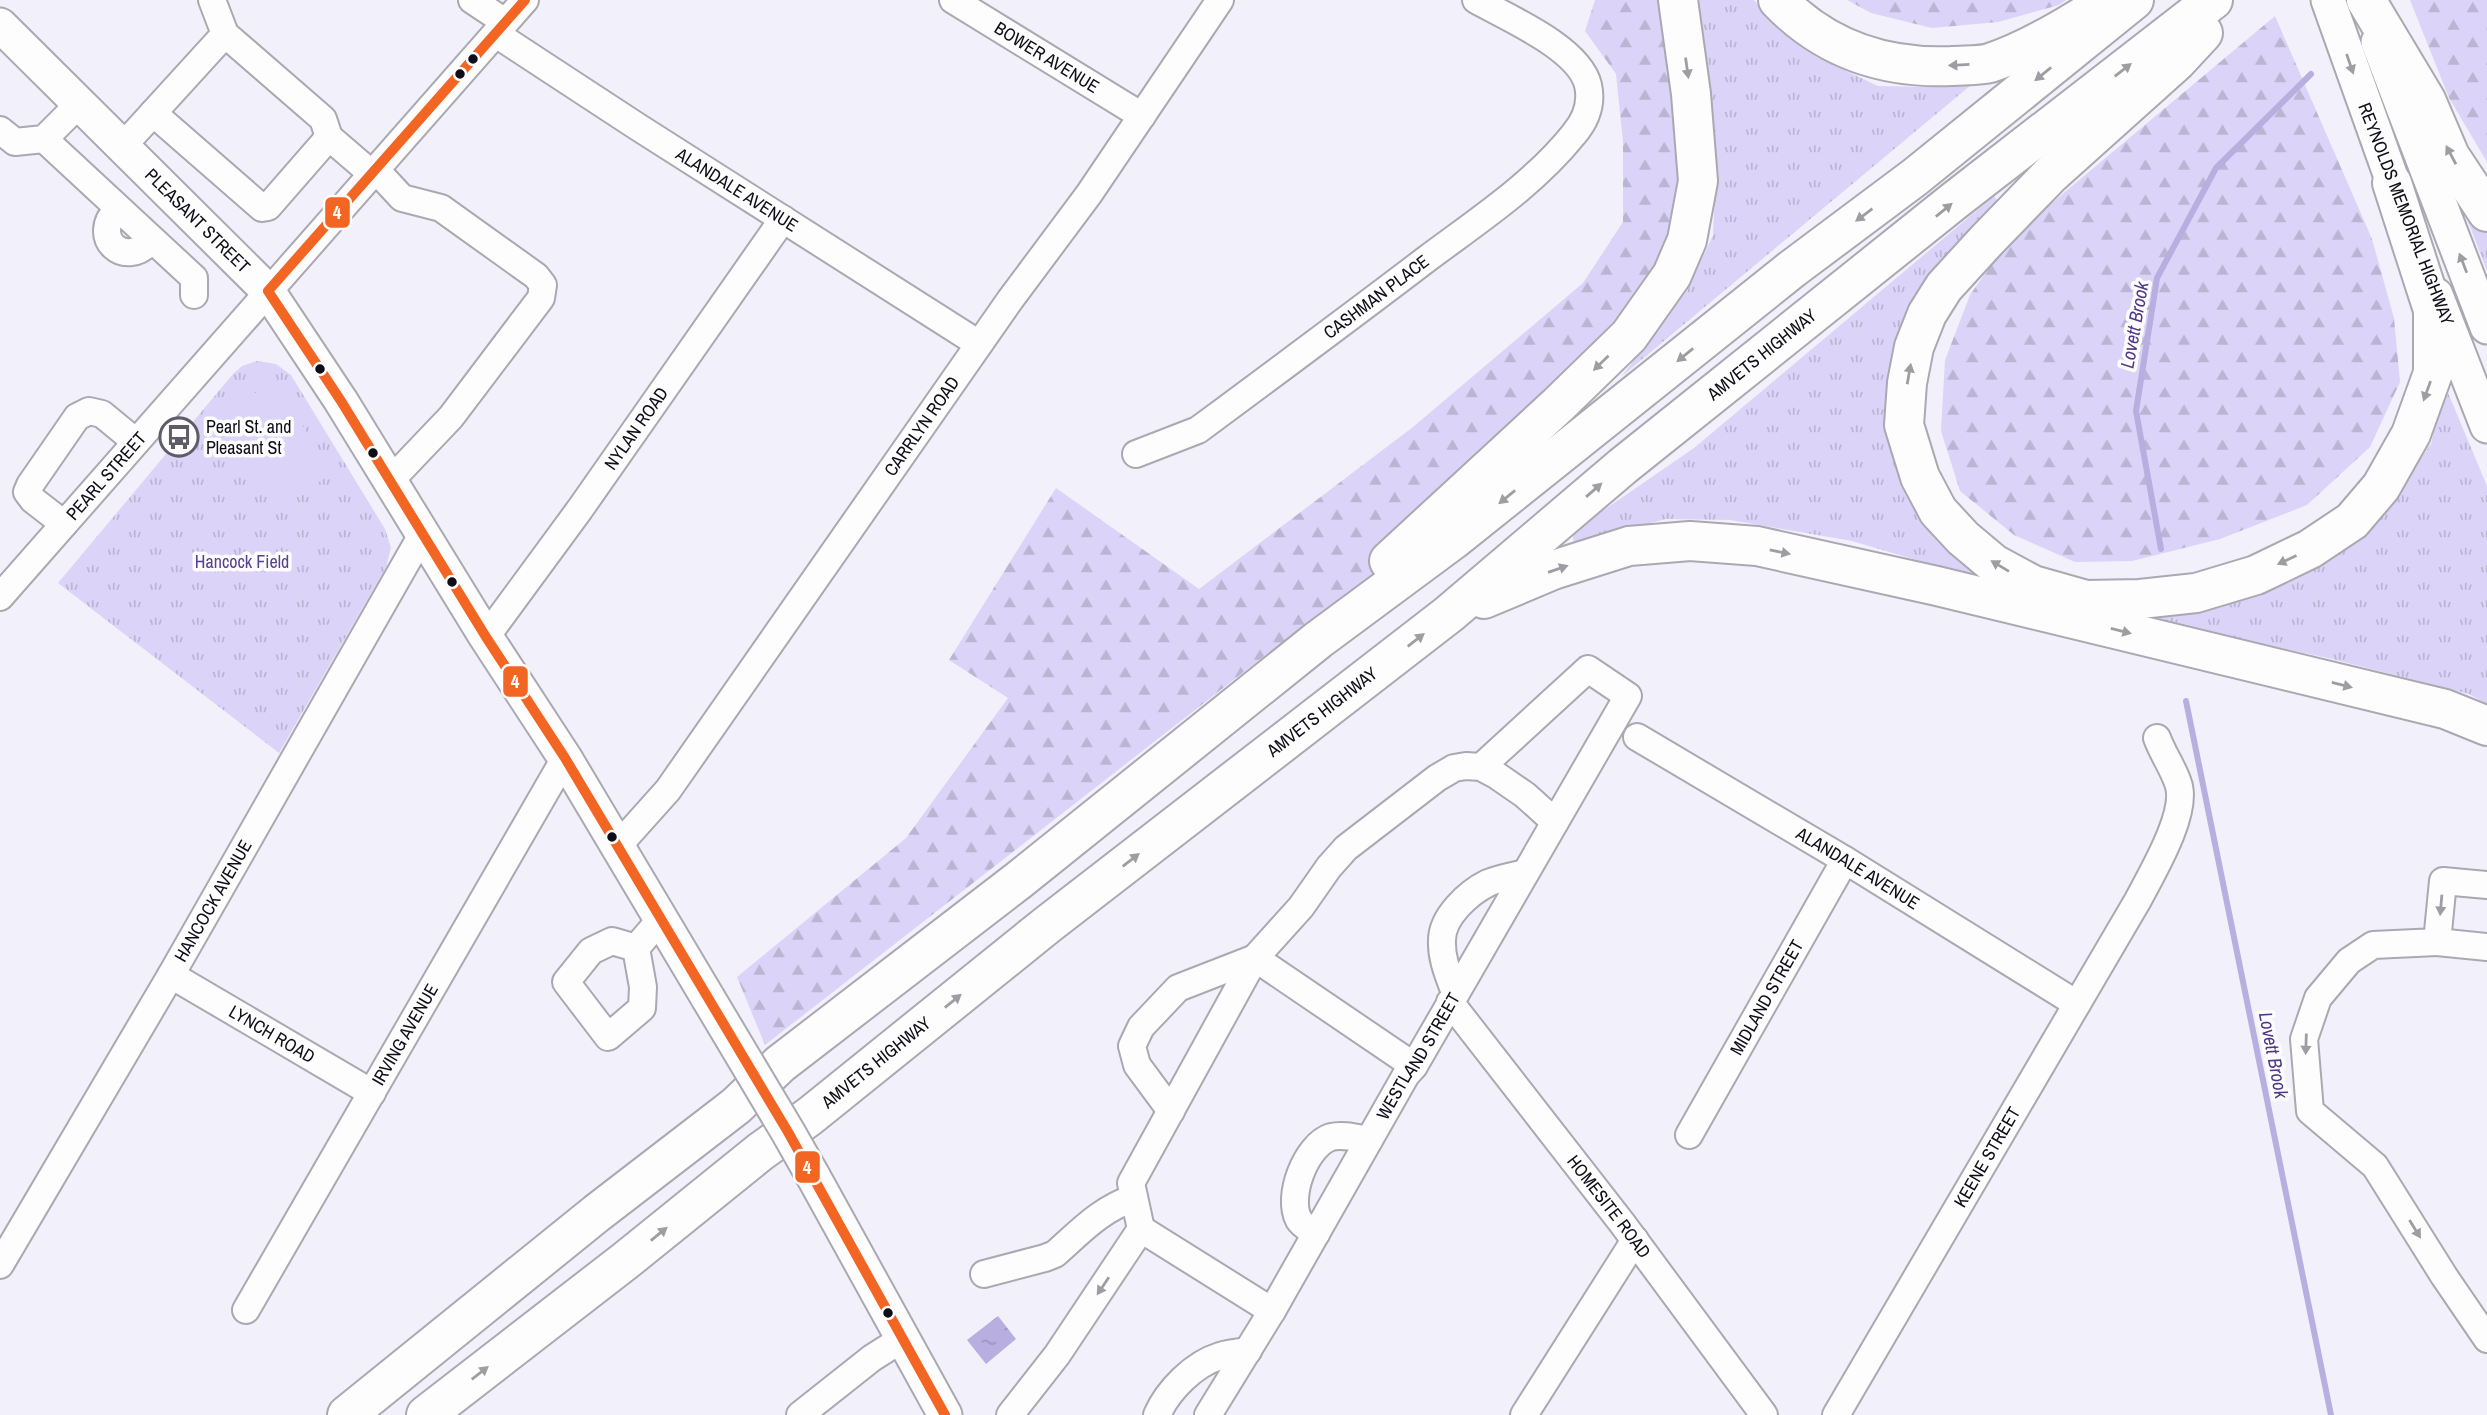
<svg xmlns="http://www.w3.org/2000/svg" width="2487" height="1415" font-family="'Archivo Narrow',sans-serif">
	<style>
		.grass { fill: url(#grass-tufts) }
		.forest { fill: url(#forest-firs) }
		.pitch { fill: #dbd4f8 }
		.water { fill: url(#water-ripples) }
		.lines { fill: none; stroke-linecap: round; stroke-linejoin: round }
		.stream { stroke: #b8aedf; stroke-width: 6 }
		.minor-casing { stroke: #aaa8b1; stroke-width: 30 }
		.major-casing { stroke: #aaa8b1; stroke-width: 37 }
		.highway-casing { stroke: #aaa8b1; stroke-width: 42 }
		.minor { stroke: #fdfdfe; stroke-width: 26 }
		.major { stroke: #fdfdfe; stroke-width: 33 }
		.highway { stroke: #fdfdfe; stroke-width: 38 }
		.major-bridge-casing { stroke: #aaa8b1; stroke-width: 37; stroke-linecap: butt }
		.major-bridge { stroke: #fdfdfe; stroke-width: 33 }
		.bus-1-casing { stroke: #fcfcfc; stroke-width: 16 }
		.bus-1 { stroke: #f26522; stroke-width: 10 }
		.oneway { fill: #9e9da2 }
		.bus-dot { fill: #0f0d17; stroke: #fcfcfc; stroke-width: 2.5 }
		.labels { text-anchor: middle; stroke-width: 7; stroke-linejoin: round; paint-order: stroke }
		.street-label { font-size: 18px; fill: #0f0d17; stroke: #fcfcfc }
		.poi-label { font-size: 18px; fill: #0f0d17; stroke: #fcfcfc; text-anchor: start }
		.park-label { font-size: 18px; fill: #564090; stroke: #fcfcfc }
		.water-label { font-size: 19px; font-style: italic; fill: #4f3887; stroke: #fcfcfc }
		.line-badge { stroke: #fcfcfc; stroke-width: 2.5 }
		.badge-label { font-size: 19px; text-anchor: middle; font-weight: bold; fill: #fff }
	</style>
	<defs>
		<pattern id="grass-tufts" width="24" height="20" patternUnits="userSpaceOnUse" patternTransform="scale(1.75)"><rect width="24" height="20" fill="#dbd4f8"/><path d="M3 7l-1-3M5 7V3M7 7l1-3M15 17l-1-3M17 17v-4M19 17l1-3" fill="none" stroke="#bbb5d4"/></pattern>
		<pattern id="forest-firs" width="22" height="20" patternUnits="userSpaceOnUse" patternTransform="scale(1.75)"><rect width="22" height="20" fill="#dbd4f8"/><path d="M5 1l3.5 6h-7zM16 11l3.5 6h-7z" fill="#bbb5d4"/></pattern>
		<pattern id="water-ripples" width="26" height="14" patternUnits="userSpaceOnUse" patternTransform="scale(1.75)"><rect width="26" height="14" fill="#b8aedf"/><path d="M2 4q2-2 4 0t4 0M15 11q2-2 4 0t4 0" fill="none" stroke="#9d94bf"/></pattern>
	</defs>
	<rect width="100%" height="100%" fill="#f2f0fa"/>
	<path class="grass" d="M1695,0H1754L1764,12L1817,57L1878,86L1924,87L1977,80L1622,376L1688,289L1713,235L1716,170L1708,74Z
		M2448,169L2487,229V271Z
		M1994,196L2001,205L1891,367L1888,441L1917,508L2015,589L1852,541L1730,520L1666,519L1574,543L1572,532L1694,448Z
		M257,361L276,364L291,375L385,529L391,548L386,567L279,753L58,583L233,374L242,366Z
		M2444,383L2487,486V704L2469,694L2328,658L2097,609L2216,600L2387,505L2431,444Z"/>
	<path class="forest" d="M1595,0H1678L1698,181L1650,307L1366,582L1308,622L765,1045L737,977L906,838L1008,698L949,660L1056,488L1199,589L1413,427L1583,283L1623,222V142L1616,74L1585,31Z
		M1847,0H2066L2059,5L1998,22L1932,28L1871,13Z
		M2410,0H2487V162L2449,98Z
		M2275,16L2372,239L2394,318L2400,382L2370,447L2307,505L2220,539L2132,561L2075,562L2014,535L1960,491L1941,431L1945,360L1970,295L2010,238Z"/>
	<path class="pitch" d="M274,381L333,473L282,506L222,415Z"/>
	<path class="water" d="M998,1316L1016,1339L986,1364L967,1340Z"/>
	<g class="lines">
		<path class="stream" d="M2161,549L2136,411L2157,278L2216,168L2311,74
			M2186,701L2331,1415"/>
		<g class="minor-casing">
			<g id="minor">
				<path d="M472,0L505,22"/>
				<path id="s1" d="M953,0L1142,116"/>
				<path d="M225,34L323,119L329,137"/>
				<path id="s2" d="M496,34L638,127L979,344"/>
				<path d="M153,113L262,208L268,207L329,137L372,174"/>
				<path d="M0,130L15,142L44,139L79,104"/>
				<path d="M44,139L194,278V295"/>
				<path d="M122,147L225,34L212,0"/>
				<path d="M376,170L402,198L441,208L536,276L543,285L541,298L451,417L390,481"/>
				<path d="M118,209C88,237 126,271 151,240"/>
				<path id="s3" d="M1136,454L1198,430C1275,373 1352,316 1428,258C1479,220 1534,184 1574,134C1586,120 1592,103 1588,85C1579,48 1508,18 1476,0"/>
				<path d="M64,524L33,500L27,492L30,485L77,417L89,411L102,414L136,442"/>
				<path id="s4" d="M0,597L525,0"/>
				<path id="s5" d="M486,637L580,509L783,219"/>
				<path id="s6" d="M1637,737L1845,860L2077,1004"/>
				<path id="s7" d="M617,847L668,790L1010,300L1089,194L1220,0"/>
				<path d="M2487,885L2443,881L2437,942L2373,945L2349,961L2318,998L2304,1039L2310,1111L2375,1166L2444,1276L2487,1339"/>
				<path d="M2437,942L2487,947"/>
				<path d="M636,948L612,941L591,951L566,982L608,1037L642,1008L643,987L636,948L660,920"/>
				<path id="s8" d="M171,975L372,1093"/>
				<path d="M1455,993C1449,976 1441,959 1442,940C1442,917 1468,893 1488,883C1500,878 1513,876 1525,873"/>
				<path id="s9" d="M1450,1002L1622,1223L1764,1415"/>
				<path d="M1171,1111L1137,1065L1132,1046L1141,1027L1178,988L1255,958L1414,1066"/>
				<path id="s10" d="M1689,1135L1845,860"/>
				<path d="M1141,1229L1272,1311"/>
				<path d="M1316,1234C1311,1230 1302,1225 1299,1220C1286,1197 1306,1145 1331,1137C1343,1134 1357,1138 1369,1140"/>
				<path id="s11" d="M0,1265L171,975L423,533"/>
				<path d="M984,1274L1045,1258L1055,1254C1081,1231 1101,1209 1134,1198"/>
				<path id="s12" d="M246,1310L565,758"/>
				<path d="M800,1415L872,1358L902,1339"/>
				<path d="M1010,1415L1057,1355L1141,1229L1131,1183L1255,958L1301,907L1329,867L1346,848L1437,778L1454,768L1466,766L1481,767L1496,775L1525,795L1555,822"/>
				<path d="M1157,1415C1168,1390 1194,1364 1220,1356C1229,1353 1239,1352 1248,1351"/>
				<path id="s13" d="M1208,1415L1272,1311L1406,1075L1414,1066L1628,696L1588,669L1481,767"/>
				<path d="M1524,1415L1635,1240"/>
				<path id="s14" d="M1836,1415L2138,900C2152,873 2189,812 2178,783C2173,768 2163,754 2157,738"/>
			</g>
		</g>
		<g class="major-casing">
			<g id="major">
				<path d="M2328,0L2401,205"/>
				<path id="s15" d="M0,25L268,291L341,401L486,637L565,758L708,998"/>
				<path d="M2378,42L2487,327"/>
				<path d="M2436,295L2487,426"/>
				<path d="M813,1176L945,1415"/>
			</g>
		</g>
		<g class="highway-casing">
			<g id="highway">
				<path d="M1778,0C1825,49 1885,69 1952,66C1964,65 1979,66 1990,63C2023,52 2060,31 2090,12"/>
				<path d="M2366,0L2426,100L2450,156L2487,212"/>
				<path d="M2203,33L2177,61L2051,174L1986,241L1944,287L1927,314L1914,347L1907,383L1904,425L1920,477L1938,511L1963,538L1994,564L2033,585L2086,600L2140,599L2196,593L2256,575L2310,549L2352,521L2381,487L2411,434L2433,373V310L2392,183"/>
				<path d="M1389,561L1558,405L1629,336L1672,275L1687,240L1698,181L1691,94L1678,0"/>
				<path d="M1484,599L1553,570L1629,546L1690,541L1757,546L1937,586L2445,709L2487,726"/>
				<path d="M347,1415L597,1213L736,1106L780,1064L1019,880L1318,640L1453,540L1792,269L1915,177L2134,0"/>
				<path id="s16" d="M426,1415L625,1261L760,1152L810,1116L1047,925L1449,614L1623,466L1954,201L2213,0"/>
			</g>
		</g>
		<use href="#minor" class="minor"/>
		<use href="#major" class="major"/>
		<use href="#highway" class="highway"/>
		<g class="major-bridge-casing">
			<path id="major-bridge" d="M708,998L788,1132L813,1176"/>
		</g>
		<use href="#major-bridge" class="major-bridge"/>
		<g class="bus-1-casing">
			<path id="bus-1" d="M525,0L268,291L341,401L486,637L565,758L788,1132L945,1415"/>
		</g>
		<use href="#bus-1" class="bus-1"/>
	</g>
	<defs><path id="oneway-solid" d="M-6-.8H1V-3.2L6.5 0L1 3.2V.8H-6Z" transform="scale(1.75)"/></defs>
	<g class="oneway">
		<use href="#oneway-solid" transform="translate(2350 64) rotate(71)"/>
		<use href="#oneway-solid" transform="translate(1959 65) rotate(177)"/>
		<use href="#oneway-solid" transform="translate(1687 68) rotate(82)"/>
		<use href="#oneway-solid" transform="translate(2123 70) rotate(-38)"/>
		<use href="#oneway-solid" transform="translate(2043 74) rotate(141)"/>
		<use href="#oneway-solid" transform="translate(2451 155) rotate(-118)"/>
		<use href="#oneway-solid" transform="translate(1944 210) rotate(-39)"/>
		<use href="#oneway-solid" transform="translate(1864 215) rotate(143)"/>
		<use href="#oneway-solid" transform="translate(2463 263) rotate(-111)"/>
		<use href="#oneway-solid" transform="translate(1685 355) rotate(141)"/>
		<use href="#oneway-solid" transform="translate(1601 363) rotate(136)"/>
		<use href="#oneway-solid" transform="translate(1909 374) rotate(-80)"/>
		<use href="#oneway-solid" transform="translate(2427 391) rotate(110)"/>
		<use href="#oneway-solid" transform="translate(1594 490) rotate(-41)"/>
		<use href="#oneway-solid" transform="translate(1507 497) rotate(141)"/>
		<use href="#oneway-solid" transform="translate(1780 552) rotate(12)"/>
		<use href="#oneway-solid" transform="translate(2287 560) rotate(155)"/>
		<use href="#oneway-solid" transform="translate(2000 566) rotate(-149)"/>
		<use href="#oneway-solid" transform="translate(1558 569) rotate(-19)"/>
		<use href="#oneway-solid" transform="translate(2121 631) rotate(14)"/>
		<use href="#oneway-solid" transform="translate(1416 640) rotate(-38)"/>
		<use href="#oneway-solid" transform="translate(2342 685) rotate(14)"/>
		<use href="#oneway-solid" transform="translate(1131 860) rotate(-38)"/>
		<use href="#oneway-solid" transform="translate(2441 905) rotate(95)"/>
		<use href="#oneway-solid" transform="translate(953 1001) rotate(-39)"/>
		<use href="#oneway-solid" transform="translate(2306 1044) rotate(92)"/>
		<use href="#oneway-solid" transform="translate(2415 1229) rotate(58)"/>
		<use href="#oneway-solid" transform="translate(659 1234) rotate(-39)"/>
		<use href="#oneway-solid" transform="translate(1103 1286) rotate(124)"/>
		<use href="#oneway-solid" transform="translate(480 1373) rotate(-38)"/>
	</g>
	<defs>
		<g id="bus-ring" transform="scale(2.0125)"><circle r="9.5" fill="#fcfcfc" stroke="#5e5c66" stroke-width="1.5"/><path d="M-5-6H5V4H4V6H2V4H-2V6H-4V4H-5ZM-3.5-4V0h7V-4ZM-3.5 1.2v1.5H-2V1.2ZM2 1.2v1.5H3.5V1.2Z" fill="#5e5c66"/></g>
	</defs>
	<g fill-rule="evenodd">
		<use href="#bus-ring" x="179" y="437"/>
	</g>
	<g class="bus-dot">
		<circle cx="473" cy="59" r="6"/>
		<circle cx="460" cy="74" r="6"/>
		<circle cx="320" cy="369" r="6"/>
		<circle cx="373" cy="453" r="6"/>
		<circle cx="452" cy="582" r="6"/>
		<circle cx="612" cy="837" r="6"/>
		<circle cx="888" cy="1313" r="6"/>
	</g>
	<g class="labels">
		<g class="street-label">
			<text dy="6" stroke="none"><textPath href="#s1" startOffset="110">BOWER AVENUE</textPath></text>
			<text dy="6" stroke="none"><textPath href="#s2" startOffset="287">ALANDALE AVENUE</textPath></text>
			<text transform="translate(2406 214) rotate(69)" y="6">REYNOLDS MEMORIAL HIGHWAY</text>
			<text dy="6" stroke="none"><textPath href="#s15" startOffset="278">PLEASANT STREET</textPath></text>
			<text dy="6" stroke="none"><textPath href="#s3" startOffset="289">CASHMAN PLACE</textPath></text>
			<text dy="6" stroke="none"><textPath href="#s16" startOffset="1706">AMVETS HIGHWAY</textPath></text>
			<text dy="6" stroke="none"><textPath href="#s7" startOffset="520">CARRLYN ROAD</textPath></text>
			<text dy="6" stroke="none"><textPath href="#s5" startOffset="257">NYLAN ROAD</textPath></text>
			<text dy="6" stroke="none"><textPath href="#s4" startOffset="161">PEARL STREET</textPath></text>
			<text dy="6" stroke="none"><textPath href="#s16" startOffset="1139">AMVETS HIGHWAY</textPath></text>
			<text dy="6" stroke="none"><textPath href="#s6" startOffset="257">ALANDALE AVENUE</textPath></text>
			<text dy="6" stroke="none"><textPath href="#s11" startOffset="422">HANCOCK AVENUE</textPath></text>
			<text dy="6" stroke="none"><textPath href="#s10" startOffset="158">MIDLAND STREET</textPath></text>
			<text dy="6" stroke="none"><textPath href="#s8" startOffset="117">LYNCH ROAD</textPath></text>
			<text dy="6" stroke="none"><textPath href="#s12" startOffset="318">IRVING AVENUE</textPath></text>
			<text dy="6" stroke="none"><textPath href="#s13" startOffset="416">WESTLAND STREET</textPath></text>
			<text dy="6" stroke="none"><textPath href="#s16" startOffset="572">AMVETS HIGHWAY</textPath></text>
			<text dy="6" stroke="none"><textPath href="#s14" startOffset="299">KEENE STREET</textPath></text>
			<text dy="6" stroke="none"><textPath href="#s9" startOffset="259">HOMESITE ROAD</textPath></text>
		</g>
		<g class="poi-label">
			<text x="206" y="433">Pearl St. and<tspan x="206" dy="21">Pleasant St</tspan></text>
		</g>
		<g class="park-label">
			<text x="242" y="568">Hancock Field</text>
		</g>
		<g class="water-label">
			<text transform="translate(2134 325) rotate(-80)" y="7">Lovett Brook</text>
			<text transform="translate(2274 1055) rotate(79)" y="7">Lovett Brook</text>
		</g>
	</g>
	<g class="line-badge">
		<rect x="324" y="196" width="27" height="33" rx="7" fill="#f26522"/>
		<rect x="502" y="665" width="27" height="33" rx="7" fill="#f26522"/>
		<rect x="794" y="1150" width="27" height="34" rx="7" fill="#f26522"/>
	</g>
	<g class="badge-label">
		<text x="337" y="219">4</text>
		<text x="515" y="688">4</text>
		<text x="807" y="1174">4</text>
	</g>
</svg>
